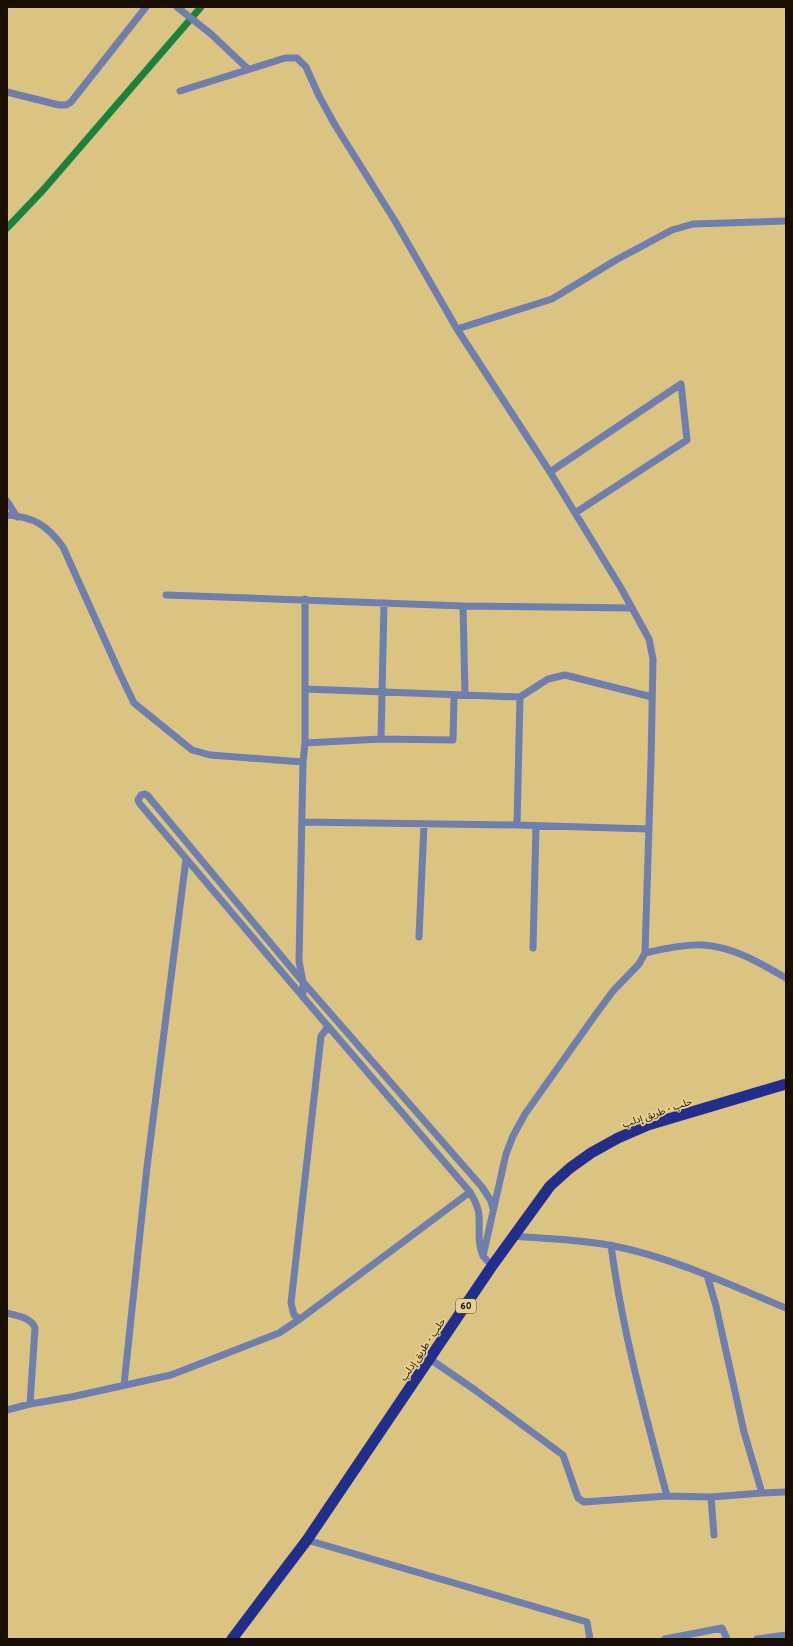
<svg xmlns="http://www.w3.org/2000/svg" width="793" height="1646" font-family="Overpass,'Noto Sans Arabic',sans-serif">
	<style>
		.lines { fill: none; stroke-linecap: round; stroke-linejoin: round }
		.canal { stroke: #1c803f; stroke-width: 7 }
		.minor { stroke: #6e7ead; stroke-width: 7 }
		.trunk { stroke: #222e8c; stroke-width: 11 }
		.labels { text-anchor: middle; stroke-width: 3.5; stroke-linejoin: round; paint-order: stroke }
		.shield { fill: #e8d08e; stroke: #56482b; stroke-width: 1 }
		.shield-label { font-size: 9px; font-weight: bold; fill: #170e00 }
		.street-label { font-size: 10px; fill: #170e00; stroke: #e8d08e }
	</style>
	<rect width="100%" height="100%" fill="#dbc381"/>
	<g class="lines">
		<path class="canal" d="M7,228L44,189L201,7"/>
		<path class="minor" d="M177,7L211,34L248,69
			M180,91L285,58H297L306,67L319,96L335,125L395,221L457,329L550,472L621,588L649,639L653,659L651,761L645,953
			M7,92L59,105H66L71,102L146,7
			M457,329L552,299L616,260L672,230L693,224L786,221
			M550,472L681,384L687,440L575,513
			M7,501L17,517
			M7,515C34,517 47,525 63,547L121,676L134,703L192,750L210,755L303,762
			M166,595L463,606L632,608
			M463,606L465,694
			M305,689L520,697L548,679L565,675L652,697
			M381,739L384,603
			M305,743L381,739L453,740L454,695
			M302,822L517,825L648,829
			M517,825L520,697
			M419,937L424,824
			M533,948L536,826
			M303,997V982L299,961L303,762L305,743V599
			M513,1236C546,1239 581,1239 614,1246C674,1258 730,1285 786,1308
			M611,1245C622,1330 645,1413 667,1496
			M483,1256C477,1243 480,1230 479,1216C479,1207 474,1199 470,1192L303,997L140,804L138,800L141,795L145,794L148,796L303,982L482,1187L491,1201L493,1209
			M492,1266L483,1256L506,1154L513,1136L525,1114L596,1014L613,991L639,964L645,953C662,949 686,944 703,945C734,947 760,963 786,978
			M707,1275L716,1306L744,1432L762,1493L786,1492
			M7,1313C17,1316 31,1317 35,1328L30,1404
			M300,1319L294,1315L291,1303L321,1036L328,1027
			M430,1359L475,1390L563,1455L578,1498L584,1502L667,1496L711,1497L762,1493
			M124,1385L147,1167L186,859
			M7,1410L30,1404L71,1397L171,1375L279,1333L300,1319L470,1192
			M711,1497L714,1535
			M307,1540L587,1622L590,1639
			M665,1639L722,1628L727,1639
			M757,1639L786,1635"/>
		<path class="trunk" d="M232,1639L307,1540L492,1266L550,1186L570,1168L591,1153L618,1138L648,1125L786,1084"/>
	</g>
	<g class="labels">
		<rect class="shield" x="456" y="1299" width="20" height="14" rx="3"/>
		<g class="shield-label">
			<text x="466" y="1309">60</text>
		</g>
		<g class="street-label">
			<text transform="translate(657 1112) rotate(-19)" y="4">حلب - طريق إدلب</text>
			<text transform="translate(422 1349) rotate(-56)" y="4">حلب - طريق إدلب</text>
		</g>
	</g>
	<rect width="793" height="1646" fill="none" stroke="#170e00" stroke-width="16"/>
</svg>
